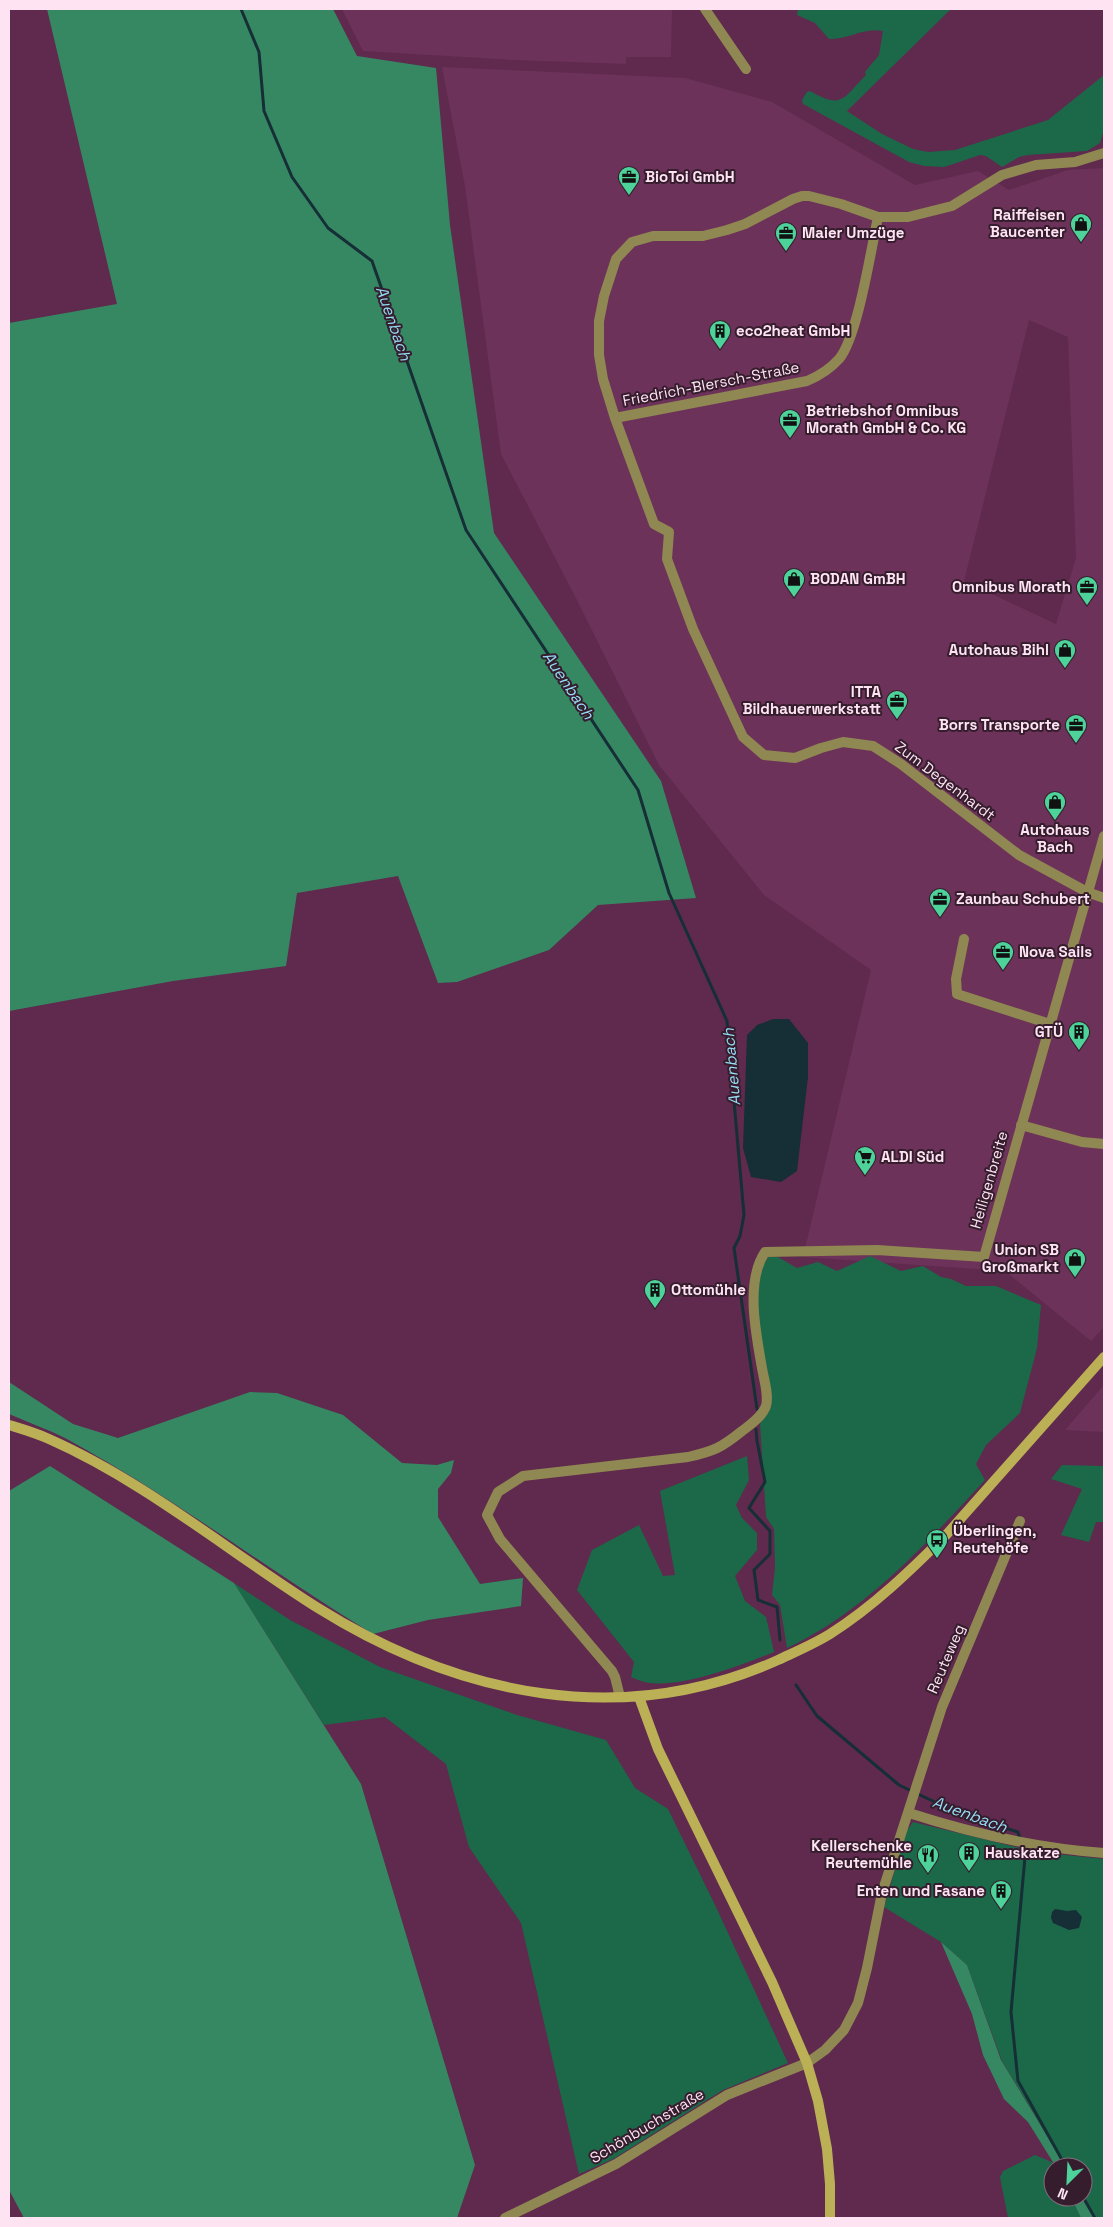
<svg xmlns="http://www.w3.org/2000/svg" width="1113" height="2227" font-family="'Space Grotesk',sans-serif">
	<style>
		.built { fill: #6d3259; fill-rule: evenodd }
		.green { fill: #1b6949 }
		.forest { fill: #368863 }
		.water { fill: #162e36 }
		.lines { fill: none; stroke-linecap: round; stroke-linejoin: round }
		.stream { stroke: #162e36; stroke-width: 3 }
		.street { stroke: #8f8852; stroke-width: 10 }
		.secondary { stroke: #bcb057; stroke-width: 10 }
		.labels { text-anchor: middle; stroke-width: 4; stroke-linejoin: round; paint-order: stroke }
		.poi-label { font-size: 15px; font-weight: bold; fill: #fee3f3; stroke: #351d2d; text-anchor: start }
		.street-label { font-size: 15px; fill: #fee3f3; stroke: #351d2d }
		.water-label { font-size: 16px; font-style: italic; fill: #95dbf4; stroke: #351d2d }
	</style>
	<rect width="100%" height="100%" fill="#5f2a4d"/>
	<path class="built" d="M342,9H672L671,57H626V64L513,60L363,51Z
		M442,67L685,78L772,102L915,185L978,171L1009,190L1068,170L1104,168V1327L1091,1341L1005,1271L803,1257L871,970L764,895L659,765L577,600L501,454L465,186ZM1029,320L1068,337L1076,558L1056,624L964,581Z
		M1103,1386H1104V1432L1065,1430Z"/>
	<path class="green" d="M798,9H951L847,111L882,134L913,149L928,152L955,150L1048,120L1104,75V129L1100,143L1087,151L1028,155L1019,157L1002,167L986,156L980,155L944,167L924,166L909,162L803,104L802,100L807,92L810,91C843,110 843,98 866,75L865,72L879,55L883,31C863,27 851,39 829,39L815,23L797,15Z
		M870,1256L901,1271L923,1266L941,1277L951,1279L966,1286H996L1041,1305L1037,1348L1020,1413L986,1445L976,1464L985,1480C927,1543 866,1611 787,1648L780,1605L772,1595L775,1568L774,1529L766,1517L760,1424L771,1406L760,1340L757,1291L759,1273L768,1257H778L797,1268L818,1262L837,1271Z
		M747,1456L749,1480L736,1505L742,1518L757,1533V1550L735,1576L745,1601L766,1617L774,1652C740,1666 685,1687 649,1683C643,1682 636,1679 631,1677L634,1662L577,1590L592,1550L639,1525L663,1576L675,1575L660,1491Z
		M1062,1465L1104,1466V1522H1096L1089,1542L1061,1535L1082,1489L1051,1479Z
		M234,1583L290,1620L380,1667L517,1715L606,1740L635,1788L668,1809L716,1907L788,2063L723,2090L613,2159L579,2174L521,1923L469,1847L446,1764L385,1717L324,1725Z
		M913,1822L1036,1852L1104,1859V2218H1097L1083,2195V2167H1066L1002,2061L967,1965L941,1942L884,1907L906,1832Z
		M1035,2155L1054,2163L1056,2167H1053V2197H1071L1081,2218H1008L1000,2177L1003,2171Z"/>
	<path class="forest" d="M47,9H333L357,56L436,68L450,225L494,533L661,781L696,898L598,905L549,950L457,982L438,983L398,876L297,893L286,966L173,981L9,1011V323L117,304Z
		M9,1382L73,1424L118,1438L250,1392L277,1393L343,1415L402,1463L437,1465L454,1460L451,1473L438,1489V1517L480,1584L523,1578L521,1606L428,1620L373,1634C269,1571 172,1496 65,1438C47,1429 27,1422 9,1414Z
		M50,1466L234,1583L361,1784L475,2165L457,2218H24L9,2190V1491Z
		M941,1942L967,1965L1001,2060L1066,2167H1056L1028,2122L1004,2099L983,2055L972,2014Z
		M1083,2195L1097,2218H1081L1071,2197H1083Z"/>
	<path class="water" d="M773,1019H789L808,1043V1077L797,1171L781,1182L751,1177L743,1148L747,1035L757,1025Z
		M1055,1909L1067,1911L1076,1910L1082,1917L1079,1928L1069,1930L1053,1923L1051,1918L1052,1912Z"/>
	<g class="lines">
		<path class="stream" d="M241,9L259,52L264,111L292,177L328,228L372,261L466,530L638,790L669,893L727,1021L744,1215L740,1236L734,1248L757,1409
			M756,1429L757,1441L765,1482L749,1508L770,1531V1554L754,1570L758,1600L777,1607L780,1640
			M796,1685L817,1716L899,1785L956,1812L1018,1832L1025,1857L1011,2012L1018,2081L1066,2167
			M1083,2197L1095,2218"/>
		<path class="street" d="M705,9L746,69
			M878,217C871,249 858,336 839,359C830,369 819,376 807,381L615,418L654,524L669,532L667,559L693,629L743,737L764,755L795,758L821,748L843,742L873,746L901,764L1019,855L1087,892L1104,898
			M615,418L603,379L599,355V321L604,296L616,259L632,242L653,236H703L727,230L745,224L793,199L802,196H809L841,204L878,217H908L952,206L1002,175L1036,165L1075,162L1104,153
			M964,939L956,979L957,994L1050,1024
			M1021,1125L1082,1142L1104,1144
			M620,1697L615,1677L612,1671L500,1539L487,1515L498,1492L523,1476L688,1457C714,1451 721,1448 742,1431C750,1425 762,1417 766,1406C769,1395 764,1380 762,1368C756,1334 745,1282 765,1252L877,1250L984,1257L1104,836
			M909,1813C974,1834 1036,1848 1104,1853
			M505,2218L616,2164L727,2095L807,2063L825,2050L844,2030L858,2003L867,1968L882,1893L942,1707L1020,1521"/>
		<path class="secondary" d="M9,1425C22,1429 36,1433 49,1439C146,1482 229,1552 318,1608C459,1696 622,1730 778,1660C795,1652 814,1644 830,1634C874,1606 911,1570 947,1534L1104,1357
			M639,1697L658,1749L772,1982L807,2063L818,2101L827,2149L830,2184V2218"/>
	</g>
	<defs>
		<g id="office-pin" transform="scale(1.125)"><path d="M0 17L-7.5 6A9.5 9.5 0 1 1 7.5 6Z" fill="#4dd39a" stroke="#351d2d"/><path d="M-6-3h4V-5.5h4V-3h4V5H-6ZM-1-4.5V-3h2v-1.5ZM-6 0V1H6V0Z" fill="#111"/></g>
		<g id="shop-pin" transform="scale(1.125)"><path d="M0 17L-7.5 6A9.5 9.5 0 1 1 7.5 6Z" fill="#4dd39a" stroke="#351d2d"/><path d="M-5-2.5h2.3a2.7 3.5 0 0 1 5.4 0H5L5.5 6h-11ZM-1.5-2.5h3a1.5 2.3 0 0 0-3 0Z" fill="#111"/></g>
		<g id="building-pin" transform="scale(1.125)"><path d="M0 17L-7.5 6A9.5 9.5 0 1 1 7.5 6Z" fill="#4dd39a" stroke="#351d2d"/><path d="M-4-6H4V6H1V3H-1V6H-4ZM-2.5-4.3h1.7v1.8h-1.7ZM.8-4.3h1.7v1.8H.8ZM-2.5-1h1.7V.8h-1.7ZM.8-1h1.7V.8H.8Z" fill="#111"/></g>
		<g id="supermarket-pin" transform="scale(1.125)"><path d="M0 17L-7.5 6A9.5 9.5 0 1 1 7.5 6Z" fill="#4dd39a" stroke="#351d2d"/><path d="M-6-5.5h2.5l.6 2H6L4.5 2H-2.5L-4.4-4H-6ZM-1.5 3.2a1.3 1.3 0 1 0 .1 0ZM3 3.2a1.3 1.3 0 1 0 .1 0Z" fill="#111"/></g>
		<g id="bus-pin" transform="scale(1.125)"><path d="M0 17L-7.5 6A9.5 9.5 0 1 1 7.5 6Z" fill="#4dd39a" stroke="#351d2d"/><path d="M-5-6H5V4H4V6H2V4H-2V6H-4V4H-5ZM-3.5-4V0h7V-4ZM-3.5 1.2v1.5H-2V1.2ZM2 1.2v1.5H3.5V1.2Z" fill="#111"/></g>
		<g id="restaurant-pin" transform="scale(1.125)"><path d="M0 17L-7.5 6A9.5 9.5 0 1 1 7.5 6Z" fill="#4dd39a" stroke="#351d2d"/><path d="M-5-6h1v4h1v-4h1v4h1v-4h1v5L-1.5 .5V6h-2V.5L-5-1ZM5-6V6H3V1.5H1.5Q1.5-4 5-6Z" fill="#111"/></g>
	</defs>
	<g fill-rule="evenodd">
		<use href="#office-pin" x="629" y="177"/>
		<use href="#shop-pin" x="1081" y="224"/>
		<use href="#office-pin" x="786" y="233"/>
		<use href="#building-pin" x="720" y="331"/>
		<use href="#office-pin" x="790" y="420"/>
		<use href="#shop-pin" x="794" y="579"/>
		<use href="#office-pin" x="1087" y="587"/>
		<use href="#shop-pin" x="1065" y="650"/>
		<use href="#office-pin" x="897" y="701"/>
		<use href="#office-pin" x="1076" y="725"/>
		<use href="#shop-pin" x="1055" y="802"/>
		<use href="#office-pin" x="940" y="899"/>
		<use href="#office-pin" x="1003" y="952"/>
		<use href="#building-pin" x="1079" y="1032"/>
		<use href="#supermarket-pin" x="865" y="1157"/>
		<use href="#shop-pin" x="1075" y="1259"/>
		<use href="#building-pin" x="655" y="1290"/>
		<use href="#bus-pin" x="937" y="1540"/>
		<use href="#building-pin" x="969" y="1853"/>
		<use href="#restaurant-pin" x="928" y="1855"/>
		<use href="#building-pin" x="1001" y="1891"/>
	</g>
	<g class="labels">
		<g class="poi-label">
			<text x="645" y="182">BioToi GmbH</text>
			<text x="1065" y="220" text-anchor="end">Raiffeisen<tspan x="1065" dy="17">Baucenter</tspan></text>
			<text x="802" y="238">Maier Umzüge</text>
			<text x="736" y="336">eco2heat GmbH</text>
			<text x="806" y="416">Betriebshof Omnibus<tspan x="806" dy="17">Morath GmbH &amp; Co. KG</tspan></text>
			<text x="810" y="584">BODAN GmBH</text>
			<text x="1071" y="592" text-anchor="end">Omnibus Morath</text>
			<text x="1049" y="655" text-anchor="end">Autohaus Bihl</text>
			<text x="881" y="697" text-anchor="end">ITTA<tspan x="881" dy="17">Bildhauerwerkstatt</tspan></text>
			<text x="1060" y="730" text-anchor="end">Borrs Transporte</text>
			<text x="1055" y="835" text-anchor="middle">Autohaus<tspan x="1055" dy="17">Bach</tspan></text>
			<text x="956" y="904">Zaunbau Schubert</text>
			<text x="1019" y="957">Nova Sails</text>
			<text x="1063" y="1037" text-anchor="end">GTÜ</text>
			<text x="881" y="1162">ALDI Süd</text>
			<text x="1059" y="1255" text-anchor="end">Union SB<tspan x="1059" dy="17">Großmarkt</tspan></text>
			<text x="671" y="1295">Ottomühle</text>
			<text x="953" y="1536">Überlingen,<tspan x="953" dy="17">Reutehöfe</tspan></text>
			<text x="912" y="1851" text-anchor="end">Kellerschenke<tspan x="912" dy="17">Reutemühle</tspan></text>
			<text x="985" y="1858">Hauskatze</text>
			<text x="985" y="1896" text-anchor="end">Enten und Fasane</text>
		</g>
		<g class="street-label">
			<text transform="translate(711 384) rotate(-11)" y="5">Friedrich-Blersch-Straße</text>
			<text transform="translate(945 781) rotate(37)" y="5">Zum Degenhardt</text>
			<text transform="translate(989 1180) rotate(-74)" y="5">Heiligenbreite</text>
			<text transform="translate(946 1659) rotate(-67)" y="5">Reuteweg</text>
			<text transform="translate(647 2126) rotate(-31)" y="5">Schönbuchstraße</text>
		</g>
		<g class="water-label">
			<text transform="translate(394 323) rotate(71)" y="6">Auenbach</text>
			<text transform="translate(569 685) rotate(56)" y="6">Auenbach</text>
			<text transform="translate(731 1067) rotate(-95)" y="6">Auenbach</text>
			<text transform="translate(970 1814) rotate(20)" y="6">Auenbach</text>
		</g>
	</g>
	<rect width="1113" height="2227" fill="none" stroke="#fee3f3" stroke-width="20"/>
	<g transform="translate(1068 2182) rotate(204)"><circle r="24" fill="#351d2d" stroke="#856c7c"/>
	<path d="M0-4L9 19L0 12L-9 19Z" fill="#4dd39a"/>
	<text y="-8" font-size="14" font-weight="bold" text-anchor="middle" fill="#fee3f3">N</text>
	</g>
</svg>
